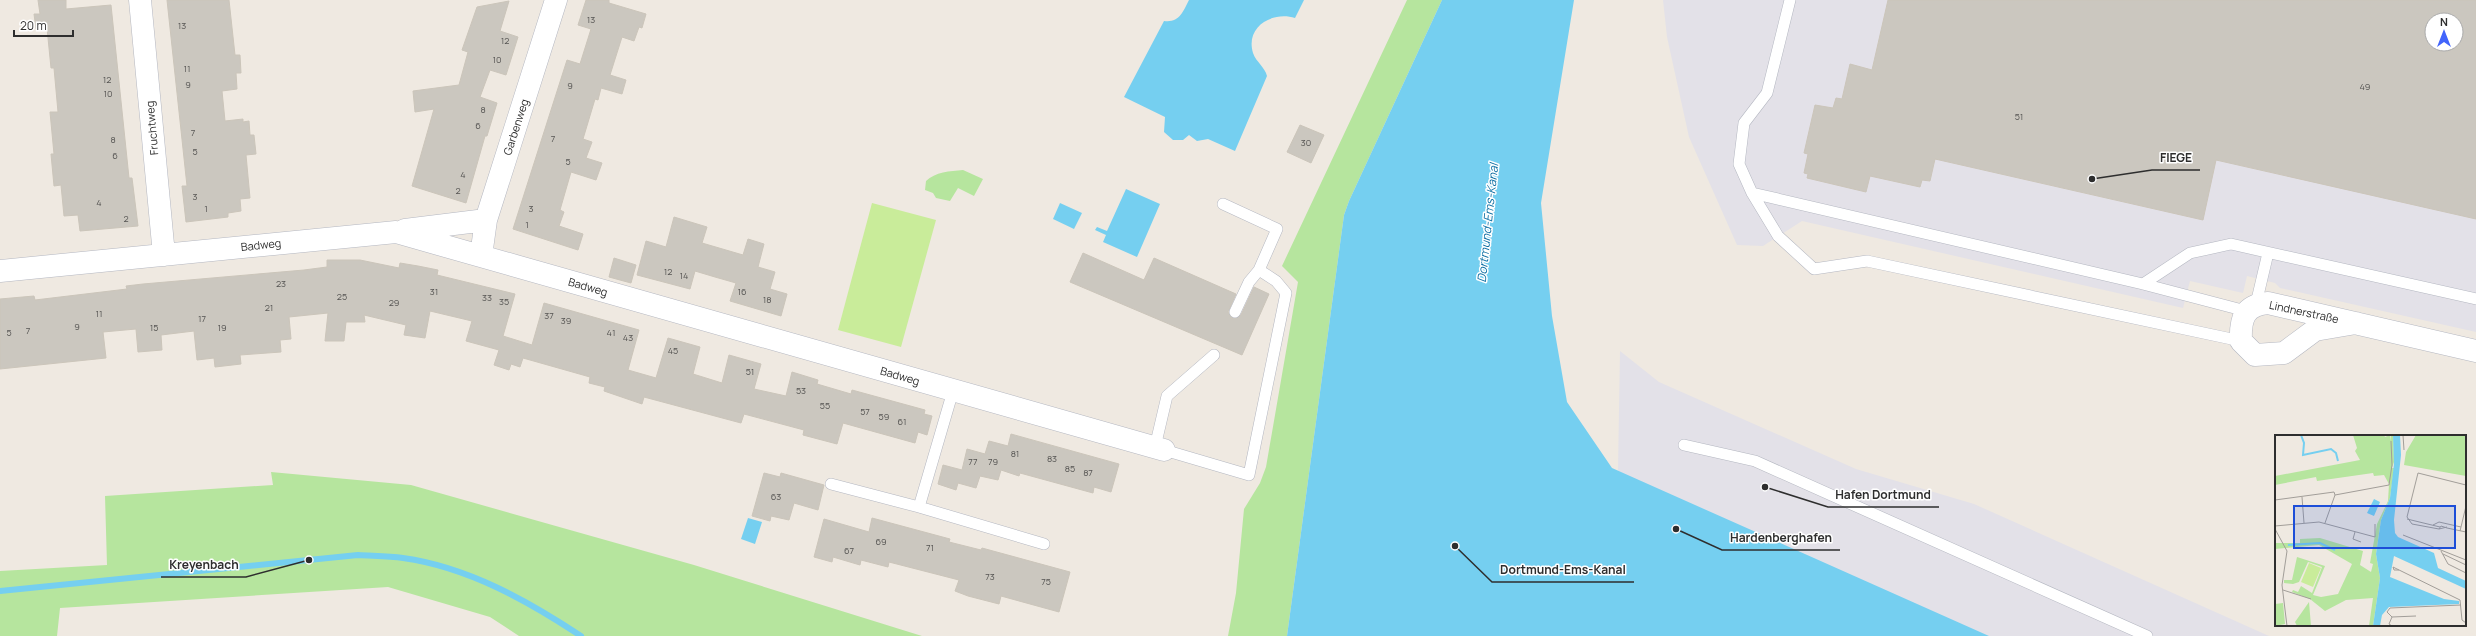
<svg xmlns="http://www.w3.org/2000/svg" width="2476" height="636" font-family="Manrope,sans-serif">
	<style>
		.industrial { fill: #e3e1e8; fill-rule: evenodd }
		.green { fill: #b6e59e }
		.pitch { fill: #c9ec9a }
		.water { fill: #75cff0 }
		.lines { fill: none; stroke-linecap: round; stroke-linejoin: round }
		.stream { stroke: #75cff0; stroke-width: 6 }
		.building { fill: #cbc7bf; stroke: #cbc5ba; fill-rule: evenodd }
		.lane-casing { stroke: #b4b7c1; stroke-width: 12 }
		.street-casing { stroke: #b4b7c1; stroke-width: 23 }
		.lane { stroke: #fff; stroke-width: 11 }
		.street { stroke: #fff; stroke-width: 22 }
		.labels { text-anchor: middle; stroke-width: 3; stroke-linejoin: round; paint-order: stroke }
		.number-label { font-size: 9px; fill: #555452 }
		.street-label { font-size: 11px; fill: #2e2e2e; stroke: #fff }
		.water-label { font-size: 12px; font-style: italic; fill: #0d6fa3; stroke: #fff }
		.inset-river { fill: none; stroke: #75cff0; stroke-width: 2 }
		.inset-road { fill: none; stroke: #a29e99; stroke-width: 1 }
		.view { fill: #1d4ed8; fill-opacity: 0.15; stroke: #1d4ed8; stroke-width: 2 }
		.inset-edge { fill: none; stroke: #2e2e2e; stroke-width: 2 }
		.leader { fill: none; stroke: #2e2e2e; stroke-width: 1.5 }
		.callout-dot { fill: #2e2e2e; stroke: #fff; stroke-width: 1.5 }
		.callout-label { font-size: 12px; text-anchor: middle; font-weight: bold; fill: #2e2e2e; stroke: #fff; stroke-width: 3; stroke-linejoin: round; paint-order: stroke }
	</style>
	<rect width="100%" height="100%" fill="#efe9e1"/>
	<path class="industrial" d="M1663,0H2476V332L2280,288L2275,283L2247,276L2243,293L2190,281L2183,308L1802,221L1763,246L1737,245L1689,137L1667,37ZM2432,20H2456V44H2432Z
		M1620,351L1659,382L1856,469L1974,504L2269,636H1574L1618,470Z"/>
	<path class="green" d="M1407,0H1442L1349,201L1344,215L1287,636H1228L1236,593L1244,509L1260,483L1266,467L1298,282L1282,266Z
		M963,170L983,179L974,196L958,188L950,201L936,198L933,193L925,190L926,181C935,172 950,171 963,170Z
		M271,472L411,485L694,565L922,636H519L490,617L388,587L60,608L57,636H0V571L107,565L105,496L273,485Z"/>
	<path class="pitch" d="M872,203L936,220L901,347L838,330Z"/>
	<path class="water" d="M1189,0H1304L1295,18C1273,11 1245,26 1253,53C1256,62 1265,67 1267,76L1235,151L1208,139L1197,141L1189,135L1183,140H1173L1164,132L1165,117L1124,97L1164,21C1179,23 1183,12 1189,0Z
		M1442,0H1574L1541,203L1552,316L1567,402L1612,468L1989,636H1287L1344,215L1349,201Z
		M1126,189L1160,204L1137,257L1103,242L1106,235L1095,230L1097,227L1107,231Z
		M1060,203L1082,213L1074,229L1053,219Z
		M748,518L762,522L755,544L741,539Z"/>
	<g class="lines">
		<path class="stream" d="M0,591L358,555C373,556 388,556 403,558C468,567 528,601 581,636"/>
	</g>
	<path class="building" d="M38,0H66V9L111,5L129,178H132L138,226L80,231L78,215L64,216L61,185L54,186L51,154H54L50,112H58L54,68H51L47,28L36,29L34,14H40Z
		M167,0H229L235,55H240L241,73H236L237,89L222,91L225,121L243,119V122L249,121L250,135H254L256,154L246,155L250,198L240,199L241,211L228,213V217L186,222L182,186H187Z
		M586,0H609V3L646,14L642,28L639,27L634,41L622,37L610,75L626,80L622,94L601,88L598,100L595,99L583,139L592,142L586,158L602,163L596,180L571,172L560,210L564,212L559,226L583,234L578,250L513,229L567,60L580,64L591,29L578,25Z
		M1888,0H2476V219L2216,160L2203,220L1935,159L1930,181L1922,180L1920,187L1870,176L1866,192L1807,178L1808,174L1804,173L1808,154L1804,153L1815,105L1833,108L1836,98L1842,99L1850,64L1872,70ZM2432,20H2456V44H2432Z
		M509,1L500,31L518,37L506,75L490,70L480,97L497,103L487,136H485L466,203L412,186L434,109L415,112L413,91L459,85L468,52L462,50L477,7Z
		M1300,125L1324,135L1311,163L1287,152Z
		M674,217L707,227L702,243L743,255L748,239L764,244L758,267L775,272L770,289L787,294L781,316L730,301L736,283L715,277L695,271L690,289L637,275L646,241L666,247Z
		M1083,253L1144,280L1154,258L1236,294L1228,312L1232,318L1241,315L1254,287L1269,294L1242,355L1070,282Z
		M614,258L636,265L631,283L609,277Z
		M327,260H360L399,268L400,263L418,266L438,270L437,275L515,294L503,336L532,345L544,303L639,330L628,370L656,378L668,338L700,347L693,374L722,383L729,355L761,364L754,389L786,396L792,372L818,380L817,384L851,394L852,390L925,410L924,414L932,416L927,435L918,432L915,443L843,423L837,444L803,435L804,430L744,414L741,423L644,397L642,404L604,391L605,387L589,383L590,377L523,358L520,367L511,364L509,370L494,365L499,350L466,341L472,321L430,311L425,338L404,335L406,325L364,315L365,322H346L344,341H325L328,313L289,317L291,339L280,340L281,352L240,355L241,364L215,367L214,358L197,360L194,331L161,335L162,350L138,352L136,329L103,332L106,358L0,369V299L34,296L35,300L127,289L126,286L143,284L304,270L327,267Z
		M1011,434L1119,464L1111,492L1094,487L1093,493L1020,473L1019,476L1001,470L998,480L980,476L976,488L958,483L956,490L938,484L943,465L962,470L967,449L985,454L989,441L1008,446Z
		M764,473L780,477L781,473L824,485L818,510L794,503L789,520L771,516L770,521L752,516Z
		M872,518L950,539L949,542L981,550L982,548L1070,572L1059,612L1001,596L999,604L968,596L955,591L959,580L889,562L888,567L861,560L860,565L833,557L832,562L814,557L824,519L869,532Z"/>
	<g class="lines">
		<g class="lane-casing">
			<path id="lane" d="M1790,0L1767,93L1744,123L1739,164L1752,193L1778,236L1814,269L1867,261L2241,341
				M1752,193L2143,284L2246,311
				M1223,204L1277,229L1259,270L1249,282L1235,312
				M2143,284L2190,253L2231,244L2476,299
				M2256,304L2268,253
				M953,391L919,507L1044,544
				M1684,445L1755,461L2147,636
				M1155,447L1167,396L1214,355
				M1164,450L1249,475L1286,293L1276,281L1259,270
				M831,484L919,507"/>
		</g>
		<g class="street-casing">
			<path id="street" d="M140,0L164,255
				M405,230L486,220
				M481,256L486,220L556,0
				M0,271L396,232L1164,450
				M2356,323L2315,330L2284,353L2255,355L2241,341C2240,319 2244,305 2268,303L2476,351"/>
		</g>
		<use href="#lane" class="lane"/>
		<use href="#street" class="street"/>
	</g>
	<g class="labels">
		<g class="number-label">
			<text x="591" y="23">13</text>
			<text x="182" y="29">13</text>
			<text x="505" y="44">12</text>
			<text x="497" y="63">10</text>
			<text x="187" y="72">11</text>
			<text x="107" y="83">12</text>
			<text x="188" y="88">9</text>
			<text x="570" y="89">9</text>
			<text x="2365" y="90">49</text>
			<text x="108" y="97">10</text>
			<text x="483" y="113">8</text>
			<text x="2019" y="120">51</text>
			<text x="478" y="129">6</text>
			<text x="193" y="136">7</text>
			<text x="553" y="142">7</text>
			<text x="113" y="143">8</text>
			<text x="1306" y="146">30</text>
			<text x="195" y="155">5</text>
			<text x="115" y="159">6</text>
			<text x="568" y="165">5</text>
			<text x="463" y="178">4</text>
			<text x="458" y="194">2</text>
			<text x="195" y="200">3</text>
			<text x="99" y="206">4</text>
			<text x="206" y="212">1</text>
			<text x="531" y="212">3</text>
			<text x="126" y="222">2</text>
			<text x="527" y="228">1</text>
			<text x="668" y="275">12</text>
			<text x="684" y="279">14</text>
			<text x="281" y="287">23</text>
			<text x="434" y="295">31</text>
			<text x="742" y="295">16</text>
			<text x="342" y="300">25</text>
			<text x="487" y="301">33</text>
			<text x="767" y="303">18</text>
			<text x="504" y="305">35</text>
			<text x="394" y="306">29</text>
			<text x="269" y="311">21</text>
			<text x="99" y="317">11</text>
			<text x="549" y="319">37</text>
			<text x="202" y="322">17</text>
			<text x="566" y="324">39</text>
			<text x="77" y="330">9</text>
			<text x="154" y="331">15</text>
			<text x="222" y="331">19</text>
			<text x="28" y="334">7</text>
			<text x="9" y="336">5</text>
			<text x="611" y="336">41</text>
			<text x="628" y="341">43</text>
			<text x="673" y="354">45</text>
			<text x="750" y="375">51</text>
			<text x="801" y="394">53</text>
			<text x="825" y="409">55</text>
			<text x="865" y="415">57</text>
			<text x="884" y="420">59</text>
			<text x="902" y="425">61</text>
			<text x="1015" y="457">81</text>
			<text x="1052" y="462">83</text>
			<text x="973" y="465">77</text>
			<text x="993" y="465">79</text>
			<text x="1070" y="472">85</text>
			<text x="1088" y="476">87</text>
			<text x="776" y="500">63</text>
			<text x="881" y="545">69</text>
			<text x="930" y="551">71</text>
			<text x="849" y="554">67</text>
			<text x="990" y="580">73</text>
			<text x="1046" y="585">75</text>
		</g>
		<g class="street-label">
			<text transform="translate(516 127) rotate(-72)" y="4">Garbenweg</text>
			<text transform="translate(152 128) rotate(-95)" y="4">Fruchtweg</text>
			<text transform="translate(261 245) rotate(-6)" y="4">Badweg</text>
			<text transform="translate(588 287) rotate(16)" y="4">Badweg</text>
			<text transform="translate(2304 312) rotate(12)" y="4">Lindnerstraße</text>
			<text transform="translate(900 376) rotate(16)" y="4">Badweg</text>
		</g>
		<g class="water-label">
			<text transform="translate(1488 223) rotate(-84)" y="4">Dortmund-Ems-Kanal</text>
		</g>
	</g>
	<g transform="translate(2275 435)">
		<rect width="191" height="191" fill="#efe9e1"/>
		<path d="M78,0H109L110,2L115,0L116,6V0H118L119,27L117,33H119L115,63L106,85L101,119L105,143L98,191H94L98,163L71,165L50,176L35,164L17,157L18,155L23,157L26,151L37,158L47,132L33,127L24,147L18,149L9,148V145H17L22,122L50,131L38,160L46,162L63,159L77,129L44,110L0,114V108H25V104L45,103L88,116L85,130L96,137L98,129L95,128L102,89L113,66L114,49L109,40L99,41L98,38L42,46L41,42L0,50V41L85,25L80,16L82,13ZM141,0H191V41L129,30L131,17ZM34,167L36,191H22L20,187ZM8,168L10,189L0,191V169Z" fill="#b6e59e"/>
		<path d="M34,128L46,133L38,152L26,147Z" fill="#c9ec9a"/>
		<path d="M118,0H125L126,20L119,85L120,98L123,102L159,118L163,133L191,146V154L119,121L115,142L169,164L184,166V169L114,172L107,180L105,191H98L105,143L101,119L106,85L115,63L119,29ZM99,64L105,67L99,81L92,78Z" fill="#75cff0"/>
		<path class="inset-river" d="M26,0L29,8L28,20L56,14L61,18L63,26M13,110L45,108L60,115"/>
		<path class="inset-road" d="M128,0L129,15M27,62L29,88M0,65L59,57L60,60L114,50L117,30L116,6M132,84L165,92M50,88L60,60M158,90L164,87L186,92L185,96M0,91L44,87L100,102V89M172,92L164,94L166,91L172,93L191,97M186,92L191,71M0,94L12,116L7,150L12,191M164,94L137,89L132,82L143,38L191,50M80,97L78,104L86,107M128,100L191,125M166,116L173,129L191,138M168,119L191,130M124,135H119L118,132L185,165L187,185L191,188M8,155L36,164M117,182L112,177L115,173L186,170M117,191L114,189L117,182L141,181"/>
		<path class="view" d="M19,71H180V113H19Z"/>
		<rect width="191" height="191" class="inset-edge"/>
	</g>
	<path class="leader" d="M2092 179L2152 170H2200M1765 487L1828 507H1939M1676 529L1722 550H1840M309 560L246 577H161M1455 546L1492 582H1634"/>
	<g class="callout-dot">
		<circle cx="2092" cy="179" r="4"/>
		<circle cx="1765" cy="487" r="4"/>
		<circle cx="1676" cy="529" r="4"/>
		<circle cx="309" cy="560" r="4"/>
		<circle cx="1455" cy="546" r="4"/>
	</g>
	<g class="callout-label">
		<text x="2176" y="162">FIEGE</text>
		<text x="1883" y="499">Hafen Dortmund</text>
		<text x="1781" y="542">Hardenberghafen</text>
		<text x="204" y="569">Kreyenbach</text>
		<text x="1563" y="574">Dortmund-Ems-Kanal</text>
	</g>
	<g transform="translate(2444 32)"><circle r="19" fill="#ffffff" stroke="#ababab"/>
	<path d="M0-3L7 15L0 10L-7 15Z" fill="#4264fb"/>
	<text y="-6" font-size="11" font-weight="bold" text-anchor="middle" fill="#2e2e2e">N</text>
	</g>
	<path d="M14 30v6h59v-6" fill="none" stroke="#2e2e2e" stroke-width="2"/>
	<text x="20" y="30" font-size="12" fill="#2e2e2e" stroke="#ffffff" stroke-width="3" paint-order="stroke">20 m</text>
</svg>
